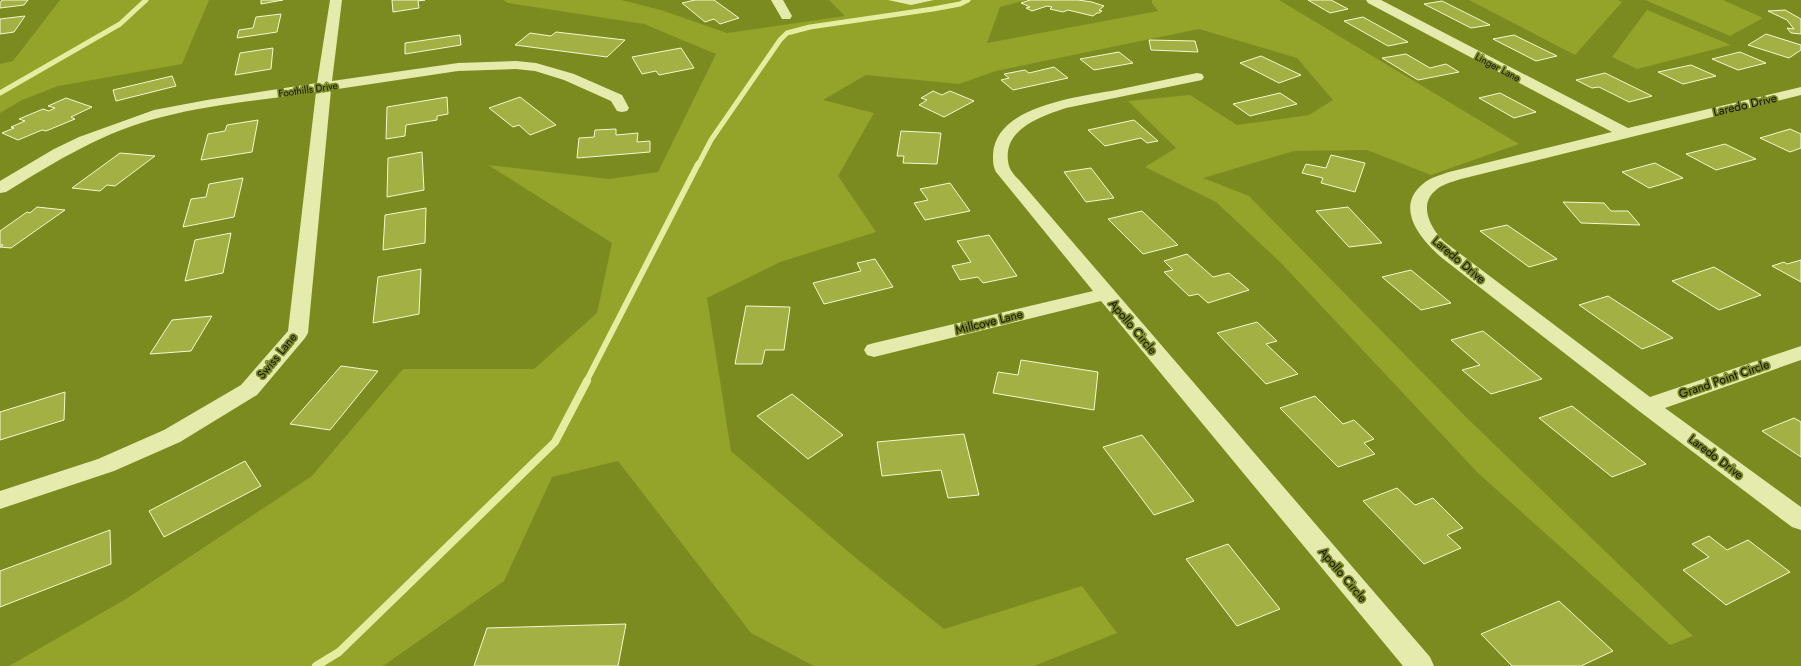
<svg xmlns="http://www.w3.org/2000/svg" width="1801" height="666" font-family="Jost,sans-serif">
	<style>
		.green { fill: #94a329 }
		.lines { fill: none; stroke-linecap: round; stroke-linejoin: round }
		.stream-far2 { stroke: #e4eda0; stroke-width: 5 }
		.stream-far1 { stroke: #e4eda0; stroke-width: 6 }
		.stream { stroke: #e4eda0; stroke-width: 8 }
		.building { fill: #a3b144; stroke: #f4f8d1 }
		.service { fill: #e4ebac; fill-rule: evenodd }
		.minor { fill: #e4ebac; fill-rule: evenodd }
		.labels { text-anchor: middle; stroke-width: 3.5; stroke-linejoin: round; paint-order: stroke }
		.far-street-label { font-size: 10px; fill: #111; stroke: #7c8b20 }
		.street-label { font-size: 12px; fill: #111; stroke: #7c8b20 }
	</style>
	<rect width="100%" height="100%" fill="#7c8b20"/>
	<path class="green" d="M60,0H209L182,64L58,86L22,100L0,113V64L13,61Z
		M503,0H621L661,10L727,33L845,16L829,0H1027L1000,7L987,43L1158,11L1152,3V0H1279L1519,144L1431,175L1367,150L1294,151L1203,178L1249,196L1468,419L1693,636L1670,645L1478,473L1281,263L1216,202L1145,167L1176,148L1128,101L1190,95L1237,125L1309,115L1333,100L1297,58L1199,29L996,71L959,84L866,75L823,100L874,113L838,176L876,232L780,262L707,298L731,451L851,554L944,629L1082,586L1117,633L1034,666H814L751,633L618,461L552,477L504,581L383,666H9L126,599L312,476L403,369H534L597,313L612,243L488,165L609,179L658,172L716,54L644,24L508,3Z
		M1469,0H1618L1622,2L1575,55Z
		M1645,0H1723L1763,18L1730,36Z
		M1647,10L1731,45L1637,69L1612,57Z"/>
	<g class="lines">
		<path class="stream-far2" d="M0,93L120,24L146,0
			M698,165L711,140L780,40L787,33L810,27L933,9L960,4L968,0"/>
		<path class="stream-far1" d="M586,382L698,164"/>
		<path class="stream" d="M316,666L339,652L555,442L587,381"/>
	</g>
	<path class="building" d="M2,0H28L24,5L0,8V3Z
		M261,0H283L261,4Z
		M392,0H425L418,1L419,8L393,12Z
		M695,0H714L739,18L720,24L714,19L705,22L682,3Z
		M1030,0H1078L1092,2L1104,6L1099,10L1102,11L1099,13H1097L1093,16L1068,10L1063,12L1050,9L1052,7L1047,6L1032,11L1026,8L1030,7L1021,3Z
		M1308,0H1331L1348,9L1330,13Z
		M1442,1L1490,25L1471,28L1424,4Z
		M1785,10L1801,19V34L1791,33L1787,28L1794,29L1787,20L1768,11Z
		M281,14L277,32L237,38L239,30L253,28L256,17Z
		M25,16L14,32L0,34V19Z
		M1363,17L1408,42L1388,46L1344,21Z
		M556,32L625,40L607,57L515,45L530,33L551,36Z
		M1766,34L1801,45V50L1789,58L1748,45Z
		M460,35L461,45L405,54V43Z
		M1514,35L1557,56L1536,61L1493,39Z
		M1149,40L1195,41L1198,52L1151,50Z
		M273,48L271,69L235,75L240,53Z
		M681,48L694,68L659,75L656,71L642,74L632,57Z
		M1119,52L1133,63L1094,70L1080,59Z
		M1740,52L1766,63L1738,70L1712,59Z
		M1406,54L1430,68L1446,64L1459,72L1418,80L1382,58Z
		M1261,56L1301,75L1279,83L1240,63Z
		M1691,65L1716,76L1683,84L1658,72Z
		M1054,67L1068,78L1013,90L1001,80L1009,78L1004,74L1025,70L1029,73Z
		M1605,73L1652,96L1629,102L1599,87L1592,88L1576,80Z
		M172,76L176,86L116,101L113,90Z
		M933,91L942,95L950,91L974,101L944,117L919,105L927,100L921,98Z
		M1280,93L1297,104L1250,116L1233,104Z
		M1500,93L1536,112L1514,118L1479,98Z
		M447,97L448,114L437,116V120L406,125L405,136L386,139L387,107Z
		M520,97L556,125L530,135L519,125L513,127L489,108Z
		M66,98L92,107L71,117L75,119L46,131L42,130L18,140L2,133L14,128L11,127L25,121L19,119L43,109L49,111L55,108L48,106Z
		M258,120L252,152L201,160L208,134L225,131L227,125Z
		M1134,120L1158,141L1147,143L1141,138L1105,146L1088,130Z
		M616,129V135L638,133L637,142L650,141V152L577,158L579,138L594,137L595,130Z
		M1790,129L1801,134V148L1790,152L1760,138Z
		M901,131L941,133L937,164L903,163L904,156H897Z
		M1725,144L1756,159L1716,170L1686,154Z
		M422,152L424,190L387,197L388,158Z
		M120,153L155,156L115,186L107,185L100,191L72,188Z
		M1331,155L1365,163L1355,192L1321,183L1323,178L1302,173L1306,164L1326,168Z
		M1655,163L1683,178L1649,188L1622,172Z
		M1091,168L1114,198L1086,202L1064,172Z
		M243,178L234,217L183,227L191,199L206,197L209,184Z
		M950,183L970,211L925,220L914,203L928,200L920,189Z
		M1563,202L1604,203L1611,211H1628L1640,225L1581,223Z
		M37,207L65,210L11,248L0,247L3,245H0V231L27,212L30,213Z
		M1348,207L1382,243L1349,247L1316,211Z
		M426,208L425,243L383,250L385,215Z
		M1142,211L1178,245L1143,254L1108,219Z
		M1507,225L1557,259L1529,267L1480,231Z
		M231,233L223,273L185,281L195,240Z
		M989,235L1017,276L983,283L978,277L960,280L952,266L971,262L957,241Z
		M1187,254L1213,277L1229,273L1249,290L1208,303L1198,294L1189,296L1164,272L1173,270L1164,261Z
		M875,259L893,287L824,304L813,283L861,271L857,263Z
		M1801,260V282L1772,266L1784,262L1787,264Z
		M1714,267L1761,295L1719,310L1672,281Z
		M421,269L419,314L373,323L378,277Z
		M1411,270L1451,303L1421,310L1382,277Z
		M1608,296L1673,338L1642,349L1579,305Z
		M746,306L790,307L784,350H765L762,364H735Z
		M212,316L191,351L150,354L172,320Z
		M1257,322L1277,341L1266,344L1298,374L1266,384L1217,333Z
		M1483,331L1542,379L1491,394L1462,370L1480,365L1451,340Z
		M1021,360L1098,372L1094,410L993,393L998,372L1018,375Z
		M341,366L378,371L330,430L290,424Z
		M65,392L64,420L0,440V412Z
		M792,394L843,435L808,459L757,416Z
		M1315,396L1343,424L1354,420L1374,439L1364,443L1375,454L1338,467L1280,408Z
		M1572,406L1646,464L1612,477L1539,418Z
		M1794,418L1801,422V457L1762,431Z
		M964,434L979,495L948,498L941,470L882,476L877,442Z
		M1142,435L1194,501L1154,515L1103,447Z
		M245,461L261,486L164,537L149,511Z
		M1397,488L1415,505L1433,498L1463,528L1447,535L1461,548L1424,564L1363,501Z
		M110,530L111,564L0,607V571Z
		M1709,536L1727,550L1748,540L1790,572L1726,605L1683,570L1709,557L1692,544Z
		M1228,544L1280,609L1237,626L1186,559Z
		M1559,601L1613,651L1581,666H1512L1481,634Z
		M626,624L618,666H474L487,628Z"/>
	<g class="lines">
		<path class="service" d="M888,0H934L911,5Z"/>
		<path class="minor" d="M330,0H342L332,81L458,63L516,61L536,63L574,74L622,95L629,108L627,111L622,112L617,111L611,101L564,80L535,71L516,69L458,71L331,90L308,333L305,338L257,395L180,442L114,471L0,509V491L98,459L164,430L241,385L288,331L316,92C265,100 212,104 162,117C105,131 56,161 6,192L0,193V181L54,149L79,137L154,110L207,100L317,83Z
			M771,0H783L792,16L790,19H782Z
			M1366,0H1381L1628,128L1801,87V95L1461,179C1452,182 1442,184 1435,191C1417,206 1433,232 1446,243L1650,397L1801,346V360L1665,408L1801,507V530L1792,527L1639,411L1442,258C1421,240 1393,207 1424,183C1431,177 1441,175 1449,172L1612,132L1368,3Z
			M1197,73L1202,74L1204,77L1202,80L1066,108C1039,117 1000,130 1009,166C1011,172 1016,177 1020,181L1430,657L1434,666H1403L1101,301L874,357L867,355L864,350L867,345L874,343L1093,291L996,172C993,166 993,162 993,155C995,105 1080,97 1116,90C1143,84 1170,79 1197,73Z"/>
	</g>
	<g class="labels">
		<g class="far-street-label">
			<text transform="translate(1498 67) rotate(28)" y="4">Linger Lane</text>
			<text transform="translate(308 89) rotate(-8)" y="4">Foothills Drive</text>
		</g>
		<g class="street-label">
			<text transform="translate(1745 105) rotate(-13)" y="4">Laredo Drive</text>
			<text transform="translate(1459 260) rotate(40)" y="4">Laredo Drive</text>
			<text transform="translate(989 322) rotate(-14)" y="4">Millcove Lane</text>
			<text transform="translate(1133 327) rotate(50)" y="4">Apollo Circle</text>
			<text transform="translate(277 356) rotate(-51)" y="4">Swiss Lane</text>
			<text transform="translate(1724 379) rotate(-19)" y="4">Grand Point Circle</text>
			<text transform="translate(1716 457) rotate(37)" y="4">Laredo Drive</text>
			<text transform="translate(1343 575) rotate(50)" y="4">Apollo Circle</text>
		</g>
	</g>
</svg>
